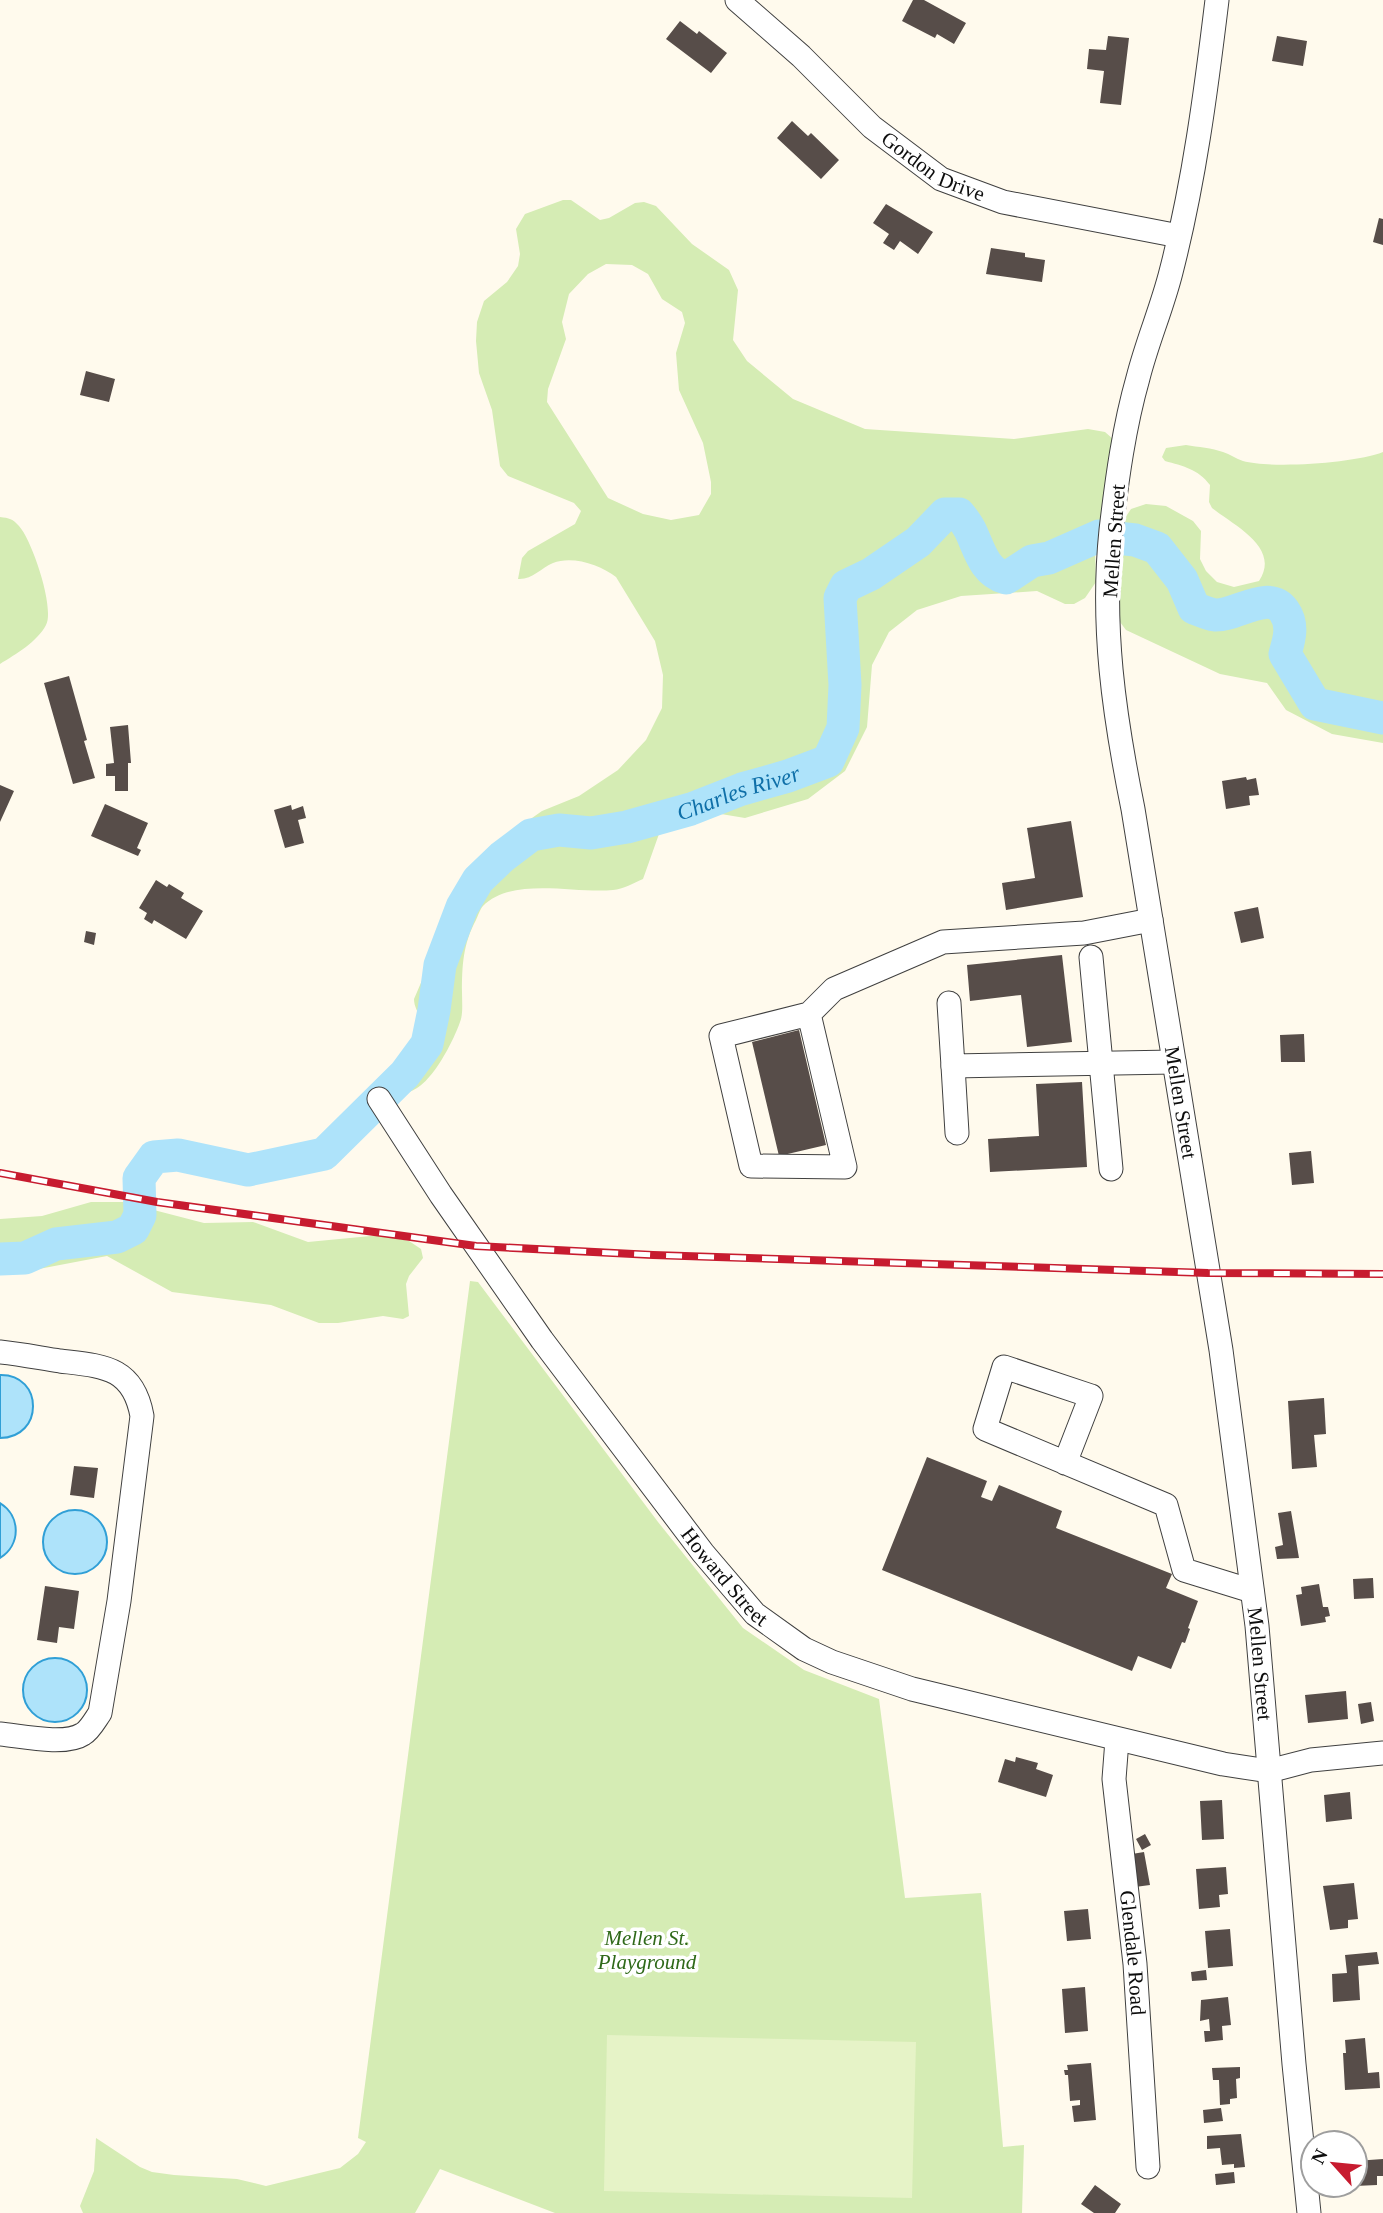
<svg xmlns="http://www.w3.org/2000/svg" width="1383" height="2213" font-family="'Times New Roman',serif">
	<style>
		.green { fill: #d5ecb4; fill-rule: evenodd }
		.pitch { fill: #e6f3c7 }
		.water { fill: #aee3fa; stroke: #309fd6; stroke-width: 2 }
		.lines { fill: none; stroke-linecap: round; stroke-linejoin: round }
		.river { stroke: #aee3fa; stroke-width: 33 }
		.building { fill: #574d49 }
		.minor-casing { stroke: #404040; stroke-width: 25 }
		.minor { stroke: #fff; stroke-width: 23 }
		.rail-casing { stroke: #c71b2f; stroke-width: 8 }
		.rail { stroke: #fff; stroke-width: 5; stroke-dasharray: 16; stroke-linecap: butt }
		.labels { text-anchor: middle; stroke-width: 7; stroke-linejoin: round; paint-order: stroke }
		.street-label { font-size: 21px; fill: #0d0d0d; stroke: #fff }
		.park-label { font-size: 21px; font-style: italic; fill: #2f6919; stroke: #fff }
		.water-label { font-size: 23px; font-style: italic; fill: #0e6fa8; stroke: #fff }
	</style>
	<rect width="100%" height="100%" fill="#fffaed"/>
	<path class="green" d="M563,200H571L600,220L609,218L635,203L644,202L656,206L692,244L729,270L738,290L733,340L747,361L793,399L865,429L1014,439L1088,429L1105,432L1113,439L1110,521L1098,538L1095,550L1096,582L1085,598L1074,604H1065L1037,591L961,596L917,610L889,632L872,665L867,727L845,771L808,799L745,818L709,812L677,821L659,834L643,879C634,883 623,889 613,890C575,894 513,876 483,906C480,909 478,916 476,920C463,944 462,966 462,992C462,1001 463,1011 461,1019C455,1039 422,1108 395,1089C394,1065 419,1049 421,1026C422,1015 414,1010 414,999L466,878L502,839L542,811L579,796L618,770L646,740L662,708L663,675L655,641L616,577C601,565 572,555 553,563C541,568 532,580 518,579L522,558L528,551L575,524L581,511L574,503L508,476L500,466L492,410L479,373L476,341L477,322L484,301L507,282L518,266L520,254L516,229L525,214ZM606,264L632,265L648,274L662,299L682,312L685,323L676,353L679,390L703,443L711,482V494L699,515L671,520L643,514L608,498L547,402L548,389L566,339L562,322L569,294L588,274Z
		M1186,445C1198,447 1212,448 1223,452C1230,454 1236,459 1243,461C1272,469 1355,463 1383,452V743L1332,734L1286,710L1267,683L1220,674L1126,630L1120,622L1119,610L1123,549L1119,535L1123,521L1131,509L1146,504L1166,506L1193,521L1201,531L1200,559L1206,571L1217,582L1234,587L1259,581C1281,548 1235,526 1212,508L1209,502L1210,485C1198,469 1183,466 1165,461L1162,457L1166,448Z
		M0,517C9,518 13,519 19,526C32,540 55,608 46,625C37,642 16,654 0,664Z
		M91,1202H123L204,1223L253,1222L308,1242L381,1235L409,1241L421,1249L423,1258L409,1276L406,1284L409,1316L403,1319L383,1316L338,1323H319L271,1305L172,1292L107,1256L23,1272L0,1268V1219L42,1216Z
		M470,1281L478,1282L658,1522L743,1628L804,1670L879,1699L905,1898L981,1893L1003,2147L1024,2145L1022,2213H555L440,2169L415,2213H83L80,2206L94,2171L96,2138L140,2167L152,2172L174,2175L237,2179L266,2186L340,2168L358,2154L366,2142L358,2138Z"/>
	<path class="pitch" d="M607,2035L916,2042L912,2198L604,2191Z"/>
	<path class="water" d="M0,1375C44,1374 44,1438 0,1438Z
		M0,1503C21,1516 21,1545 0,1558Z
		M43 1542a32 32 0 1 1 64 0a32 32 0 1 1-64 0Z
		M23 1690a32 32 0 1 1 64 0a32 32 0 1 1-64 0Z"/>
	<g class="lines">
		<path class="river" id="s1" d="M0,1259L25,1258L56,1244L117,1237L133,1229L140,1215L139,1178L154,1157L178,1155L248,1170L324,1154L405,1074L427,1044L434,1010L440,965L462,907L478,880L502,857L531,835L559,830L591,833L627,827L691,809L742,789L788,776L828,761L843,728L845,685L840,598L846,586L871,574L918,542L945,514H959C964,520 969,527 972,534C980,552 985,572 1006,578L1032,561L1049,558L1099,536L1135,540L1157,548L1182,580L1194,608C1200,610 1208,614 1215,615C1236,616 1269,589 1284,611C1294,625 1289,640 1285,654L1315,704L1383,718"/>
	</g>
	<path class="building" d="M913,0H924L966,23L954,44L937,34L935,38L902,21Z
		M680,21L697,34L699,31L727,53L711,73L666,39Z
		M1108,36L1129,38L1121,105L1100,103L1104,71L1087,69L1089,49L1106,50Z
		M1277,36L1307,41L1303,66L1272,61Z
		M792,121L808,136L811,133L839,160L821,179L777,138Z
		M886,204L933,232L918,254L900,241L894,250L883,243L889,234L873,223Z
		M1379,218L1383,219V245L1373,242Z
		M991,248L1025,253V257L1045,260L1042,282L986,274Z
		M86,371L115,379L109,402L80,395Z
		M69,676L87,740L84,741L95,778L73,784L44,683Z
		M128,725L131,763H128V791H115V776H106V764L114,763L110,727Z
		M1246,777L1247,780L1256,778L1259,795L1249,796L1250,805L1226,809L1222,781Z
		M0,785L14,791L0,822Z
		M105,804L148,823L137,848L141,850L138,856L91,836Z
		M291,805L292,810L303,806L306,818L298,820L304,843L285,848L274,810Z
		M1071,821L1083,897L1006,910L1002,883L1035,878L1027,828Z
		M156,880L167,887L169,884L184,893L181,898L203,911L186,939L154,920L152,924L144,919L147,913L139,908Z
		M1258,907L1264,938L1241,943L1234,912Z
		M86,931L96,933L94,945L84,942Z
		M1062,955L1072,1042L1027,1047L1021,995L970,1001L967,965Z
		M799,1030L826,1145L779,1156L752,1042Z
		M1304,1034L1305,1062H1281L1280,1035Z
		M1082,1082L1087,1167L990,1172L988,1139L1039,1136L1036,1084Z
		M1311,1151L1314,1183L1292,1185L1289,1153Z
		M1324,1398L1326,1434L1314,1435L1317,1467L1292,1469L1288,1401Z
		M927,1457L987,1481L981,1497L992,1501L999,1485L1062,1511L1056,1528L1172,1574L1166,1588L1198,1601L1188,1628L1190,1629L1185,1643L1182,1642L1171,1669L1138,1656L1132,1671L882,1570Z
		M74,1466L98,1468L94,1498L70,1495Z
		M1291,1511L1299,1558L1277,1559L1275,1547L1283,1545L1278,1513Z
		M1373,1578L1374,1598L1354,1599L1353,1579Z
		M1319,1584L1323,1607H1328L1330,1616L1325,1617L1326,1622L1301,1626L1296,1595L1302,1594L1301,1587Z
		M45,1586L79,1591L74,1629L59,1627L57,1643L37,1640Z
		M1346,1691L1348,1719L1308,1723L1305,1695Z
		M1371,1702L1374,1721L1361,1724L1358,1704Z
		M1016,1757L1038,1763L1036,1769L1053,1775L1046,1797L998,1782L1005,1759L1015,1762Z
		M1350,1792L1352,1819L1326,1822L1324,1795Z
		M1222,1800L1224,1839L1202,1840L1200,1801Z
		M1145,1834L1151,1845L1142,1850L1136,1839Z
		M1144,1852L1150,1885L1135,1887L1132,1854Z
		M1226,1867L1228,1894L1219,1895L1220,1907L1199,1909L1196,1869Z
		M1354,1883L1358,1919L1348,1920V1928L1330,1930L1323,1886Z
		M1088,1909L1091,1939L1067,1941L1064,1911Z
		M1230,1929L1233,1966L1208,1968L1205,1931Z
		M1377,1952L1379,1964L1358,1966L1360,2000L1333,2002L1332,1974L1347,1973L1345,1955Z
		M1206,1970L1207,1980L1192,1981L1191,1972Z
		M1085,1987L1088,2031L1065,2033L1062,1989Z
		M1228,1997L1231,2025L1222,2026L1223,2040L1205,2042L1204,2031H1210L1209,2019L1200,2021L1201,2000Z
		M1365,2038L1368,2073L1379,2072L1380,2088L1345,2090L1343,2053H1346L1345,2040Z
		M1091,2063L1096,2120L1074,2122L1072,2106L1080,2105V2100L1070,2101L1068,2075H1065L1064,2070H1068L1067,2065Z
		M1240,2067V2078L1236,2079L1237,2098L1230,2099V2104L1220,2105L1219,2080H1213L1212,2068Z
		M1221,2108L1223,2121L1204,2123L1203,2110Z
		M1241,2134L1245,2167L1234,2168V2164L1222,2165L1220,2148L1207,2149V2136Z
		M1383,2159V2176H1377V2185L1355,2186V2161Z
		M1234,2172L1235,2183L1216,2185L1215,2174Z
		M1095,2185L1121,2204L1115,2213H1094L1081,2204Z"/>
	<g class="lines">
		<g class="minor-casing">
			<g id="minor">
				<path id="s2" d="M737,0L801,56L872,127L941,179L1003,202L1179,236"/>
				<path id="s3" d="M1217,0C1206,91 1194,183 1171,272C1162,308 1147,342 1138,378C1124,427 1117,479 1111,530C1101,626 1114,715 1133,809L1221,1350L1257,1626L1294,2064L1309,2213"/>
				<path d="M1091,957L1111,1169"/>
				<path d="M949,1003L953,1066L1174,1062"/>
				<path d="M809,1014L721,1036L751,1166L845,1167L809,1014L834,989L943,942L1084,933L1151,920"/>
				<path d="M953,1066L957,1133"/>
				<path id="s4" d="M379,1099L441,1195L542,1340L703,1553L755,1614L804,1649L832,1662L912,1689L1223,1764L1269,1771L1311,1760L1383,1753"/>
				<path d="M0,1352C20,1354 40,1358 60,1361C102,1366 133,1366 142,1416L119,1601L100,1713C95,1720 90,1730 83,1734C65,1746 21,1736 0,1734"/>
				<path d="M1065,1463L1091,1396L1004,1367L985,1429L1166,1505L1184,1570L1252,1591"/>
				<path id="s5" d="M1117,1740L1114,1779L1135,1964L1148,2167"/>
			</g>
		</g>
		<use href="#minor" class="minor"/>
		<g class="rail-casing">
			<path id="rail" d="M0,1173L157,1202L476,1246L653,1255L1208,1273L1383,1274"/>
		</g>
		<use href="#rail" class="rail"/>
	</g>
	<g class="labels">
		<g class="street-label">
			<text dy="7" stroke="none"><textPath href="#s2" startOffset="259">Gordon Drive</textPath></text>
			<text transform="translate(1114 541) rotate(-86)" y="7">Mellen Street</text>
			<text dy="7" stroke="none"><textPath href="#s3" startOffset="1120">Mellen Street</textPath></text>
			<text dy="7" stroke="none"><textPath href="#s4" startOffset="590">Howard Street</textPath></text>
			<text dy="7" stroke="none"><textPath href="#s3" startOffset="1687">Mellen Street</textPath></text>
			<text dy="7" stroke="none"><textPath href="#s5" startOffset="214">Glendale Road</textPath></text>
		</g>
		<g class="park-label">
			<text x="647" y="1945">Mellen St.<tspan x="647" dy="24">Playground</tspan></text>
		</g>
		<g class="water-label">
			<text dy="8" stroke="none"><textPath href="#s1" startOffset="998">Charles River</textPath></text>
		</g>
	</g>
	<g transform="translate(1334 2164) rotate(297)"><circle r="33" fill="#ffffff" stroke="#9e9e9e" stroke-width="2"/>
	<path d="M0-5L12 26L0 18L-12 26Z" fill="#c71b2f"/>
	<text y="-10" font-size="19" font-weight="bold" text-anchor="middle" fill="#0d0d0d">N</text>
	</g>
</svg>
